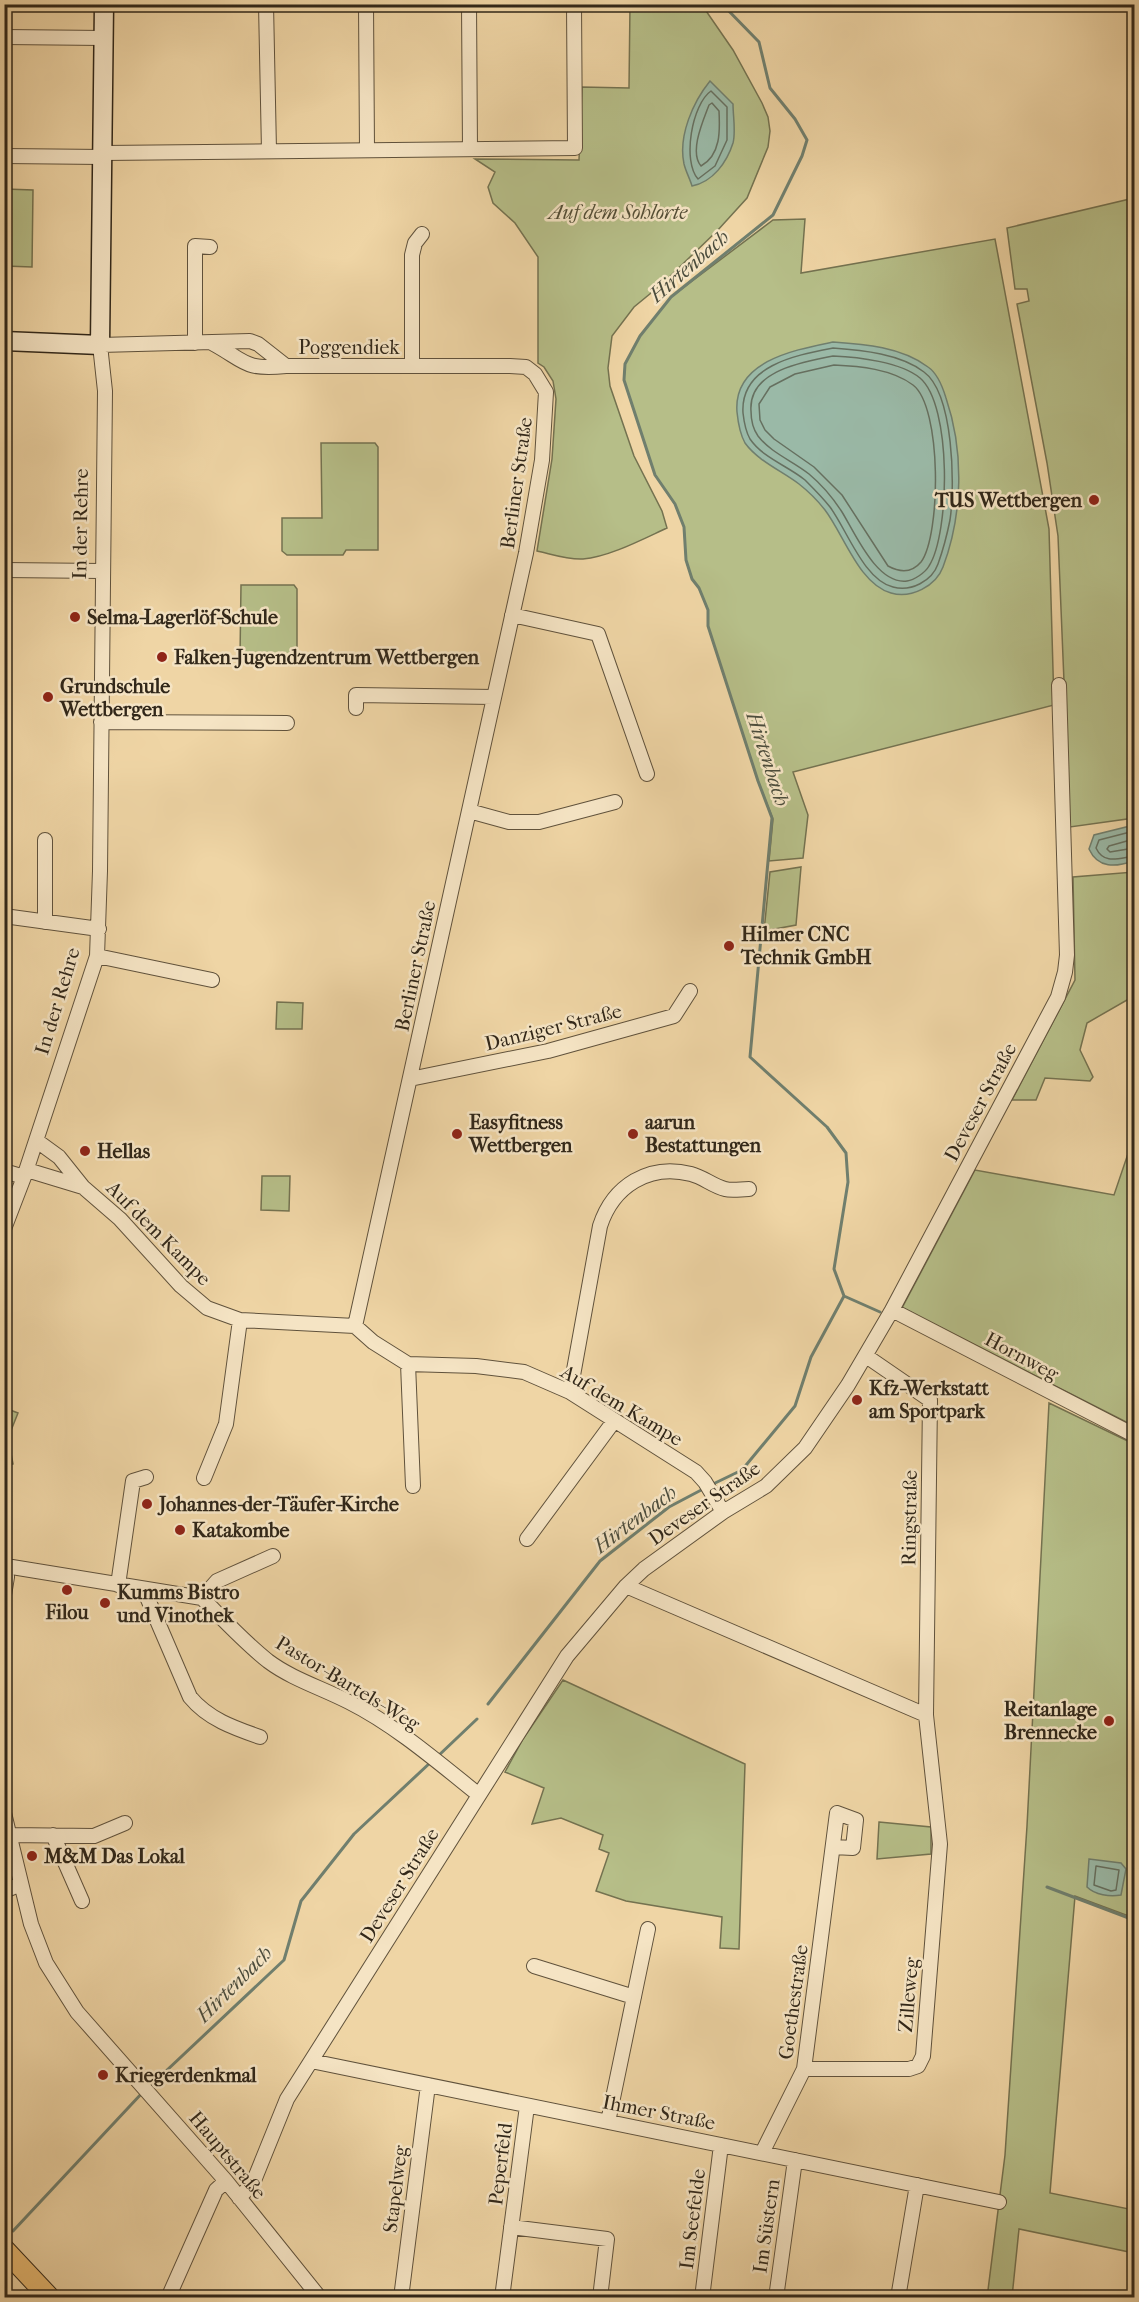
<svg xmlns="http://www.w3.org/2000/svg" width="1139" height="2302" font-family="'IM FELL French Canon',serif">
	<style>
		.green { fill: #b6be88; stroke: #747250; stroke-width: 1.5 }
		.water { fill: #9ab9a7; stroke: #707f6e; stroke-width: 1.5 }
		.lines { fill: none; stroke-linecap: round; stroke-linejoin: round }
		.shore { stroke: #667060; stroke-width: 1.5 }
		.stream { stroke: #707f6e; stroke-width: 3 }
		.street-casing { stroke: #60523c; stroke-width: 16 }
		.secondary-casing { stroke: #312719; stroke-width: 21 }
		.primary-casing { stroke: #312719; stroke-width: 22 }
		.street { stroke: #f5e4c4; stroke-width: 14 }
		.secondary { stroke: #f5e4c4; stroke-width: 18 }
		.primary { stroke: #e8ba72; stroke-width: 20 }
		.poi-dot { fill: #8f2418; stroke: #f5e4c4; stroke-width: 2 }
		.labels { text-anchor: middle; stroke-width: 5; stroke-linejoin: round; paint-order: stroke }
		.park-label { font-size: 20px; font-style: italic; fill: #524d35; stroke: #f5e4c4 }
		.street-label { font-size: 20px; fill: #312719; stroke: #f5e4c4 }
		.poi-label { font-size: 20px; font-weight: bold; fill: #312719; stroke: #f5e4c4; text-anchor: start }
		.water-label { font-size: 21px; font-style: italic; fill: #4b4c3c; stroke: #f5e4c4 }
	</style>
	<rect width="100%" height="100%" fill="#efd5a5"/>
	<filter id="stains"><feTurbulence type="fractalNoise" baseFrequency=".00333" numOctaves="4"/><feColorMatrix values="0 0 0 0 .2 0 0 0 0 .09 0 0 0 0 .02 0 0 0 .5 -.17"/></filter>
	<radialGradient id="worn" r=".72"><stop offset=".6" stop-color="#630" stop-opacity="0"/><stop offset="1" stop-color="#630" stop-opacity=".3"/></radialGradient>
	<path class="green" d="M630,5H702L733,50L762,103L768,117L770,131L768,147L747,198L717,231L662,284L634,307L612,336L608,368L610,386L634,456L662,511L667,528C643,539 609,557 583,559C568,560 551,554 537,551L552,459L556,399L553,381L544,367L538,363V257L515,223L493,203L488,187L495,172L475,159L579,160L582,87L629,88Z
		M5,189L33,190L32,267L5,266Z
		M1134,198V818L1070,827L1058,536L1047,463L1017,304L1029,301L1027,289H1015L1007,228Z
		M805,219L801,273L995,239L1049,529L1054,705L793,772L808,815L803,858L769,861L773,819L758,781L708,626V610L699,588L692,579L686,560L684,527L675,504L655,475L624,380L625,364L640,336L671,297L773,220Z
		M321,443H375L378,447V550H346L343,555H287L282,551V518H322Z
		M241,585H294L297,589V658L240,657Z
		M801,867L796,925L764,931L770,872Z
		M1134,872V996L1087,1023L1080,1050L1093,1077L1090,1081L1045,1078L1036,1100H1012L1075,980L1073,877Z
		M277,1002L303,1003L302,1029H276Z
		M1134,1136V1426L902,1308L975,1170L1114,1195Z
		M262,1176H290L289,1211L261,1210Z
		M1049,1403L1134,1444V1918L1075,1896L1050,2193L1134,2210V2253L1019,2229L1012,2297L987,2298L1005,2155L1027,1826Z
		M5,1408L18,1413L8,1438L13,1464L5,1466Z
		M563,1680L745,1764L739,1949L720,1948L722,1917L626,1901L596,1891L609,1853L599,1849L603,1835L561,1818L532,1824L544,1788L505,1772L523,1739Z
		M879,1822L931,1827V1854L877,1859Z"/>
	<path class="water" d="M710,81L733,104C733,116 736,132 733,143C727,162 713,182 692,186C690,179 686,172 684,164C678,136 693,102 710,81Z
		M833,342C864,344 902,347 928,367C937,373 943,388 946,398C964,451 963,514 943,567C936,586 911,599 891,593C859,584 844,535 825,510C818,501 808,491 799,484C782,471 758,461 745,443C740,434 738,422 737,412C733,361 794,350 833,342Z
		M1134,825V861C1116,867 1098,869 1089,849L1094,835Z
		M1089,1859L1121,1863L1126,1869L1121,1895C1110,1897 1095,1895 1087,1887Z"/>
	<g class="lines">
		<path class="shore" d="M711,91L727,107V140L715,166L698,179C682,161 692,104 711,91Z
			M712,103L719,111C720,130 721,155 701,166C689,152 703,121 709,105Z
			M833,348C862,350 901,354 924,372C954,394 955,487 950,520C947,535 943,550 938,564C932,581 911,592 893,587C864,580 847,530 830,507C823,498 813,488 805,480C788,466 763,458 750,439C746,432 744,422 743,413C740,365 797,355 833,348Z
			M833,356C858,357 901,362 920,378C952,405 950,533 929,566C925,573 914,580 907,581C877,585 855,533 842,512C833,498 821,484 809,474C793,461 771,453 758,436C753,429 751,420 751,411C748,370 804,362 833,356Z
			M834,365C859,366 892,369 913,385C942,407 941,535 921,562C911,574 899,572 888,566L842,495L814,467L774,439L765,430L760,420L759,404L770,387L795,374Z
			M1134,831L1099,840L1096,848C1104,865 1119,858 1134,856
			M1134,839L1109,846L1107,849L1110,852L1134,848
			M1096,1866L1119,1870L1116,1890L1111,1891L1094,1885Z"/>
		<path class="stream" d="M844,1296L880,1312
			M711,1485L742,1470L795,1406L811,1357L844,1296L834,1269L848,1182L846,1153L827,1127L750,1057L772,818L758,781L708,626V610L699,588L692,579L686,560L684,527L675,504L655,475L624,380L625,364L640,336L671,297L773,215L802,156L807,140L795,119L770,88L759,42L722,4
			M488,1704L600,1561L669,1507L705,1488
			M437,1757L477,1719
			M1047,1887L1134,1920
			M148,2088L284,1960L301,1901L354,1834L432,1761
			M13,2231L143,2092"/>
		<g class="street-casing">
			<path id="street" d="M266,4L269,151
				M366,4L367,150
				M469,4L470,149
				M4,37L104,38
				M103,153L575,148L574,4
				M4,156L103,157
				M195,343V246L210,247
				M212,343C247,362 243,370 286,366H510L526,367L535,374L546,392L542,460L526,553L355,1326
				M412,366V255L415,243L422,234
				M4,570L102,571
				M512,615L598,634L647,774
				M356,708V695L494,697
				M101,722L287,723
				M469,811L509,822H539L615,802
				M4,916L99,929
				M45,922V840
				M97,956L212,980
				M410,1079L548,1051L674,1016L690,991
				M37,1141L59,1157L83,1187L120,1219L181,1286L207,1308L240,1320L355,1326L373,1342L408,1364L476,1366L524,1372L570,1392L696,1472L705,1482L723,1512
				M27,1170L83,1187
				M4,1171L24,1177
				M4,1229L24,1177L97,956L100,871L105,391L100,345L250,341L258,344L286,366
				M892,1310L1134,1435
				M408,1364L413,1486
				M570,1392L600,1226C613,1186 649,1163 691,1174C703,1177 713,1186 725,1189C732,1191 741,1189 749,1189
				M204,1478L226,1424L240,1320
				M527,1539L614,1421
				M4,1565L7,1577L4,1595
				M7,1569L12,1567L202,1598
				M118,1585L133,1481L146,1477
				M626,1586L926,1715
				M144,1590L190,1697C208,1719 234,1728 260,1737
				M202,1598C223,1619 244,1642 268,1661C292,1679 322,1688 349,1702C395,1725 439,1763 479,1795
				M202,1598L217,1581L273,1556
				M4,1813L31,1924L46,1963L77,2012L226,2181L320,2298
				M9,1835L94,1836L125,1823
				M53,1835L82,1901
				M4,1891L21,1884
				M534,1966L634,1997
				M311,2061L999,2202
				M804,2069H909L918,2066L923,2056L940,1844L926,1715L930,1400L866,1356
				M608,2122L648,1929
				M762,2153L804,2069L837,1813L856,1820L853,1848L833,1847
				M239,2198L253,2183L287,2099L567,1656L626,1586L644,1569L723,1512L766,1486L805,1448L848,1385L892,1310L1058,997L1065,972L1067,955L1059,685
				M511,2227L607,2239L600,2298
				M168,2298L216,2190L226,2181
				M401,2298L428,2085
				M502,2298L527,2106
				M702,2298L721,2145
				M776,2298L795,2160
				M898,2298L917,2185"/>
		</g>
		<g class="secondary-casing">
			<path id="secondary" d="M4,341L100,345L104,4"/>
		</g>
		<g class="primary-casing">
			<path id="primary" d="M4,2249L50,2298"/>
		</g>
		<use href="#street" class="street"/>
		<use href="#secondary" class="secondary"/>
		<use href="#primary" class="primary"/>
	</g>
	<g class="poi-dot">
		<circle cx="1094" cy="500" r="6"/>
		<circle cx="75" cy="617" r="6"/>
		<circle cx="162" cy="657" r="6"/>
		<circle cx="48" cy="697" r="6"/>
		<circle cx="729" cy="946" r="6"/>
		<circle cx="457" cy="1134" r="6"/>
		<circle cx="633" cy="1134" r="6"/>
		<circle cx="85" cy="1151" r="6"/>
		<circle cx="857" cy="1400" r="6"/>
		<circle cx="147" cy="1504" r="6"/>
		<circle cx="180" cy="1530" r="6"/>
		<circle cx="67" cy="1590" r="6"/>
		<circle cx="105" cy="1603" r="6"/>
		<circle cx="1109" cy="1721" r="6"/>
		<circle cx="32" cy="1856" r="6"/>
		<circle cx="103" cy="2075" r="6"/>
	</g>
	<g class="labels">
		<g class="park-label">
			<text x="618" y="219">Auf dem Sohlorte</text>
		</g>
		<g class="street-label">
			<text x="349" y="354">Poggendiek</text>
			<text transform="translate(516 483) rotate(-82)" y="7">Berliner Straße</text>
			<text transform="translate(80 524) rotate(-89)" y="7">In der Rehre</text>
			<text transform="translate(415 966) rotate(-78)" y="7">Berliner Straße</text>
			<text transform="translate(57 1001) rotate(-73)" y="7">In der Rehre</text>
			<text transform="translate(553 1027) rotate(-14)" y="7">Danziger Straße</text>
			<text transform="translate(980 1102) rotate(-62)" y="7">Deveser Straße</text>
			<text transform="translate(159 1233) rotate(45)" y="7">Auf dem Kampe</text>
			<text transform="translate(1022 1356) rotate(28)" y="7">Hornweg</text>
			<text transform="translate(622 1405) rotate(31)" y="7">Auf dem Kampe</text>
			<text transform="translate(704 1503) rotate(-35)" y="7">Deveser Straße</text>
			<text transform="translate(909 1518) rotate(-89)" y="7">Ringstraße</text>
			<text transform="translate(348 1683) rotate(31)" y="7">Pastor-Bartels-Weg</text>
			<text transform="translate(399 1885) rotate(-58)" y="7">Deveser Straße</text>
			<text transform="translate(908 1995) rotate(-85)" y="7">Zilleweg</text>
			<text transform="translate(793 2002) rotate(-82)" y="7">Goethestraße</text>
			<text transform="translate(659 2112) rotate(11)" y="7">Ihmer Straße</text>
			<text transform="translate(228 2155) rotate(50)" y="7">Hauptstraße</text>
			<text transform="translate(500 2164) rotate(-83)" y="7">Peperfeld</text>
			<text transform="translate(395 2189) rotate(-83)" y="7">Stapelweg</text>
			<text transform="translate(692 2219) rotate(-83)" y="7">Im Seefelde</text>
			<text transform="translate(766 2226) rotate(-82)" y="7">Im Süstern</text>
		</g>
		<g class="poi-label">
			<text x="1082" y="507" text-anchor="end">TUS Wettbergen</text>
			<text x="87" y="624">Selma-Lagerlöf-Schule</text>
			<text x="174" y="664">Falken-Jugendzentrum Wettbergen</text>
			<text x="60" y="693">Grundschule<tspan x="60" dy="23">Wettbergen</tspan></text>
			<text x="741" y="941">Hilmer CNC<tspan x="741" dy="23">Technik GmbH</tspan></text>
			<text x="469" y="1129">Easyfitness<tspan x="469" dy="23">Wettbergen</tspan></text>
			<text x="645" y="1129">aarun<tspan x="645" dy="23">Bestattungen</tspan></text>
			<text x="97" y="1158">Hellas</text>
			<text x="869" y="1395">Kfz-Werkstatt<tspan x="869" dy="23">am Sportpark</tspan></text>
			<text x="159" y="1511">Johannes-der-Täufer-Kirche</text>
			<text x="192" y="1537">Katakombe</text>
			<text x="117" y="1599">Kumms Bistro<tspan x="117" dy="23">und Vinothek</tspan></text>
			<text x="67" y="1619" text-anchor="middle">Filou</text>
			<text x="1097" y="1716" text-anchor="end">Reitanlage<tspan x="1097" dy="23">Brennecke</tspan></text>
			<text x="44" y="1863">M&amp;M Das Lokal</text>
			<text x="115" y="2082">Kriegerdenkmal</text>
		</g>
		<g class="water-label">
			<text transform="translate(689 266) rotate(-41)" y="7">Hirtenbach</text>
			<text transform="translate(768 759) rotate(72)" y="7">Hirtenbach</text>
			<text transform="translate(635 1519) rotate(-37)" y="7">Hirtenbach</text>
			<text transform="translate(234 1984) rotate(-45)" y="7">Hirtenbach</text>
		</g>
	</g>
	<rect width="1139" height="2302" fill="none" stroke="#efd5a5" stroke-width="24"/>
	<rect x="6" y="6" width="1127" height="2290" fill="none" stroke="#312719" stroke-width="3"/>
	<rect x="12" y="12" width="1115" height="2278" fill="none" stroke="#312719" stroke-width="1.5"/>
	<rect width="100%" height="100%" filter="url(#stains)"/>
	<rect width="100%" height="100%" fill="url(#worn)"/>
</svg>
